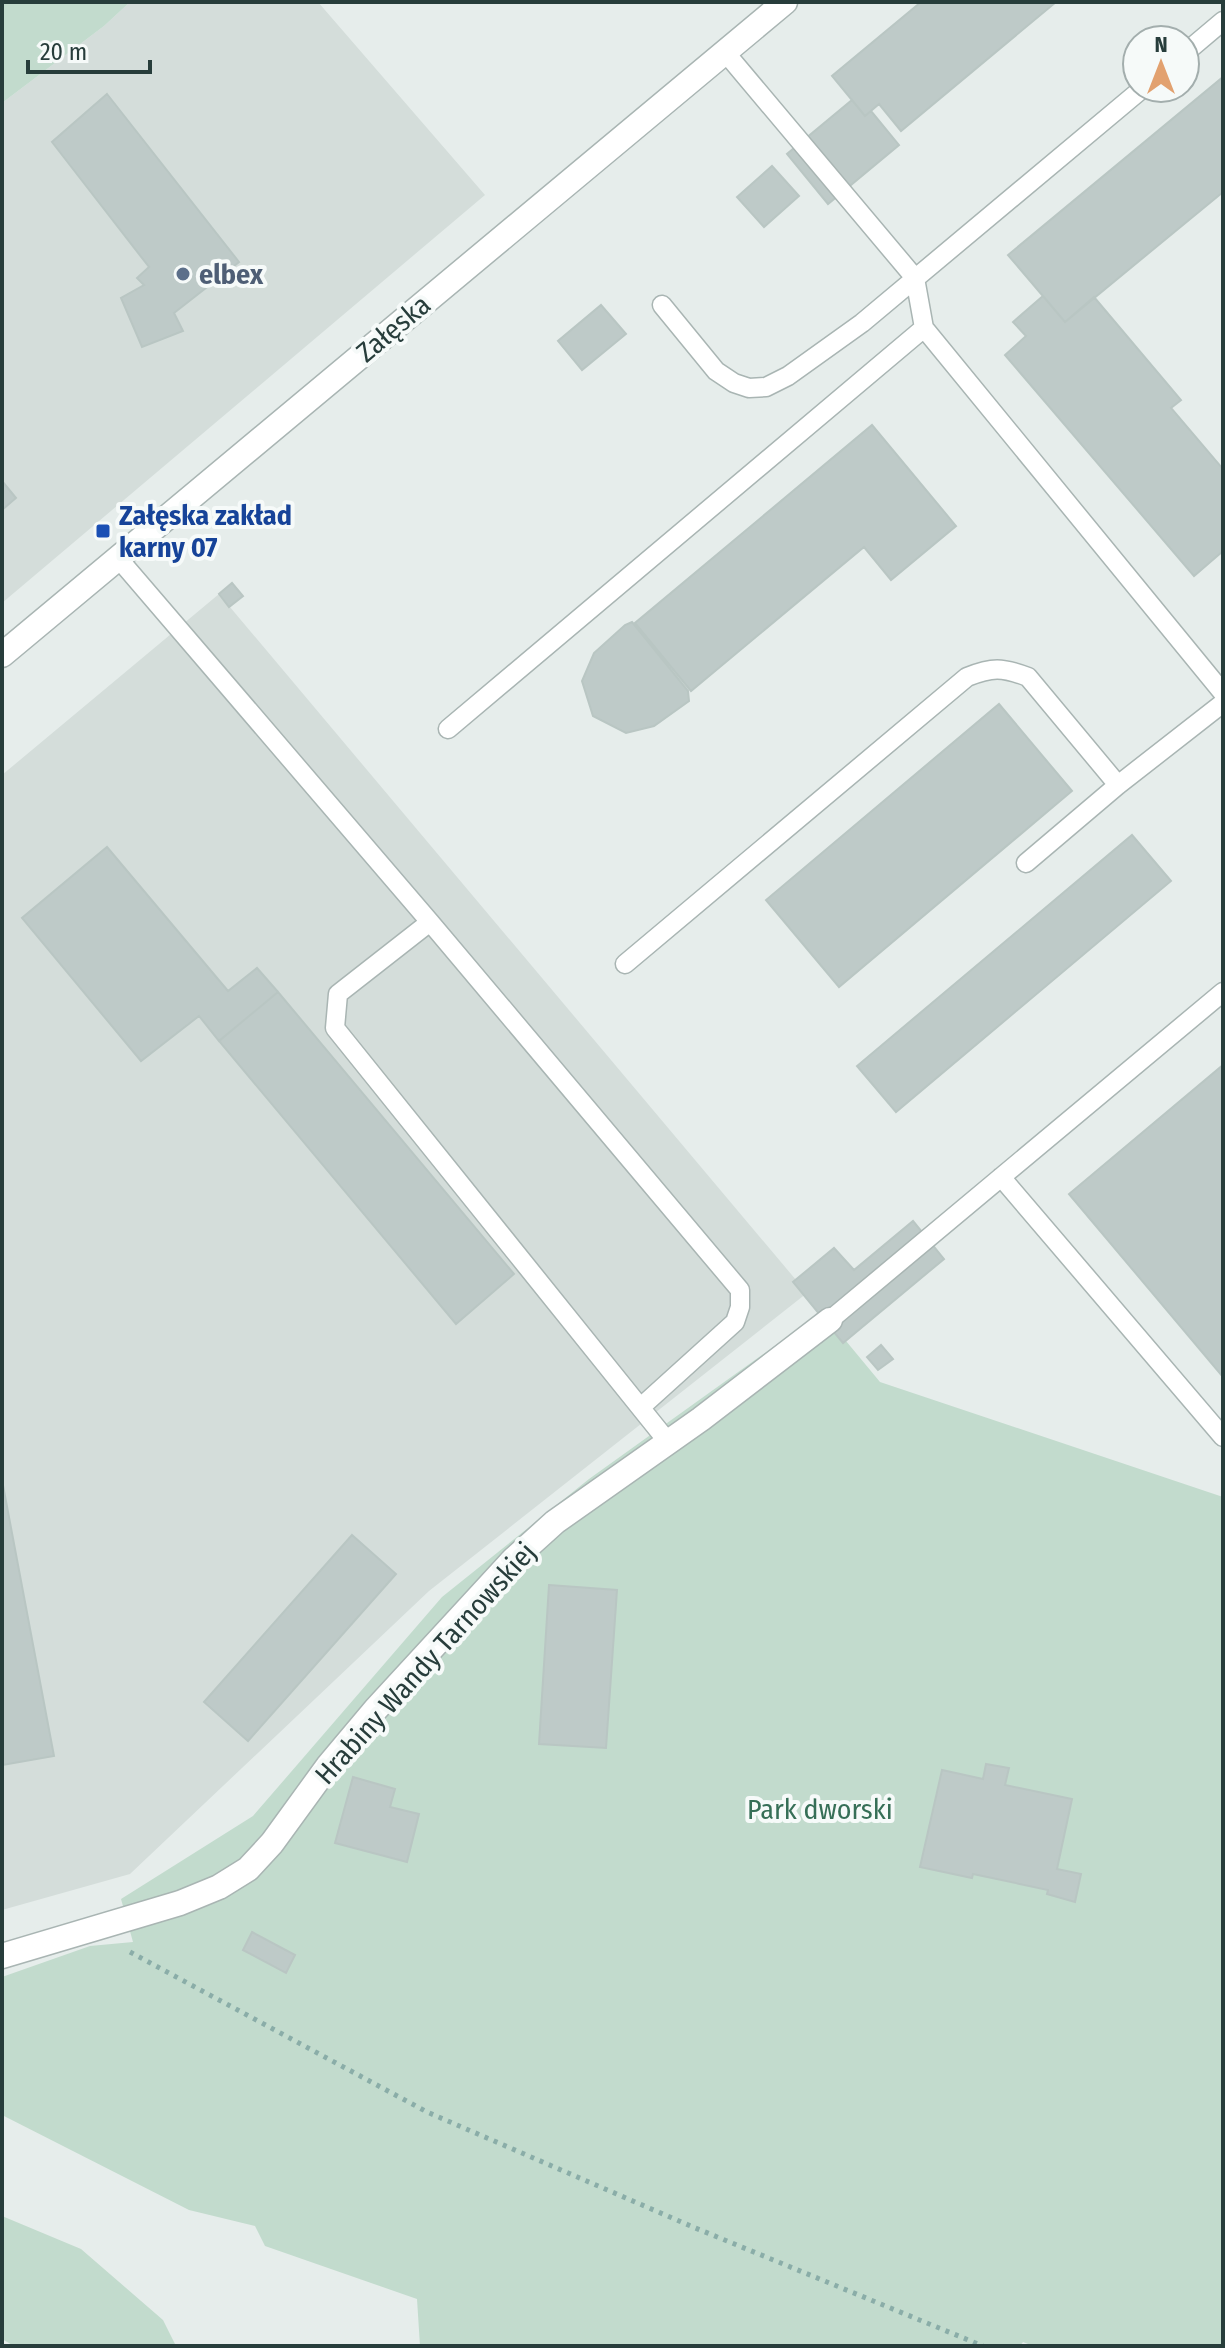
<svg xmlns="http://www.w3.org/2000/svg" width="1225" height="2348" font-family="'Fira Sans Condensed',sans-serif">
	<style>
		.built { fill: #d4ddda }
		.green { fill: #c2dbcd }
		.building { fill: #becac8; stroke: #b9c6c3; stroke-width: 2 }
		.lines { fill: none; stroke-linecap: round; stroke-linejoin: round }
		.service-casing { stroke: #a9b5b3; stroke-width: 21 }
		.minor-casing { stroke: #a9b5b3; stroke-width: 27 }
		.tertiary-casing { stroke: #a9b5b3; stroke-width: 27 }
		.path { stroke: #8aada8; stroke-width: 5; stroke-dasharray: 4 6; stroke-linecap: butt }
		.service { stroke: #fff; stroke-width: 18 }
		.minor { stroke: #fff; stroke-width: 24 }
		.tertiary { stroke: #fff; stroke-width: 24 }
		.service-dot { fill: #5c6f8a; stroke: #f6faf9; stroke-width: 3 }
		.transit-dot { fill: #1a4fb4; stroke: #f6faf9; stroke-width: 3 }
		.labels { text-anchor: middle; stroke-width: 8; stroke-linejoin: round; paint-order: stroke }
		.service-label { font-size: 28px; font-weight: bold; fill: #4e5e75; stroke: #f6faf9; text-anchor: start }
		.street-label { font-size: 28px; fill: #273d3b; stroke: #f6faf9 }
		.transit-label { font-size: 28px; font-weight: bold; fill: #164399; stroke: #f6faf9; text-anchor: start }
		.park-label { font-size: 28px; fill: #366f57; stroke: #f6faf9 }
	</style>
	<rect width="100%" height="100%" fill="#e6edeb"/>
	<path class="built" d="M130,2H318L485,195L2,603V103L104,26Z
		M219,594L807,1293L429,1591L130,1874L2,1910V775Z"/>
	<path class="green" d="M2,2H130L104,26L2,103Z
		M822,1312L880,1382L1223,1497V2346H1033L1023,2342L1020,2346H420L417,2299L265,2246L255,2226L189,2210L2,2115V1977L90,1946L133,1942L121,1899L253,1816L442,1597L589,1479Z
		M2,2216L81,2249L163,2320L176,2346H14L2,2339Z"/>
	<path class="building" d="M921,2H1056L901,131L879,104L865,116L832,76Z
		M1223,77V192L1065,322L1008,255Z
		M107,94L239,262L174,313L183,331L142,347L121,298L144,285L137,278L149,267L52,142Z
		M852,100L865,116L871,111L899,145L828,204L787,154Z
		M772,166L799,196L764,227L737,197Z
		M1043,296L1065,322L1094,297L1181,400L1171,408L1223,469V551L1194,576L1005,355L1026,336L1013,322Z
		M601,305L626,334L582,370L558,341Z
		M872,425L956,526L891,580L864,547L691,691L635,623Z
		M2,481L16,498L2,510Z
		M232,583L243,596L229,607L219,594Z
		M632,622L688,691L689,701L654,726L626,733L593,716L582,681L594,653L625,625Z
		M999,704L1072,791L839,987L766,900Z
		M1132,835L1171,881L896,1112L857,1066Z
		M107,847L228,991L257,968L278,992L219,1041L199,1016L141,1061L22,918Z
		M278,992L514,1274L456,1324L219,1041Z
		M1223,1065V1377L1069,1194Z
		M913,1221L944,1259L843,1343L793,1282L834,1248L854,1270Z
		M881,1345L893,1359L878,1370L867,1357Z
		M2,1480L54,1756L2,1765Z
		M352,1535L396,1574L248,1741L204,1702Z
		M549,1585L617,1590L606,1748L539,1744Z
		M986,1764L1009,1768L1005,1785L1072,1799L1057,1869L1081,1874L1075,1902L1047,1894L1048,1890L973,1874L972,1878L920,1867L942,1770L983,1779Z
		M353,1777L395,1789L390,1807L419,1814L407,1862L335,1843Z
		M252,1932L295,1955L286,1973L243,1950Z"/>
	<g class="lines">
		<g class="service-casing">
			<path id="service" d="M725,52L915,278L924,328L1223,693
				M1185,53L1223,21
				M662,305L716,371L734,383L749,388L766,387L788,376L862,323L1143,88
				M118,558L430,922L740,1290V1307L735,1322L641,1407
				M448,729L924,328
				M1026,863L1118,785L1223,703
				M430,922L338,994L335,1028L668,1442
				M625,964L967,677C992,667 1002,667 1028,677L1118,785
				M1001,1177L1223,1437
				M830,1320L1223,992"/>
		</g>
		<g class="minor-casing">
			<path id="minor" d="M2,1956L180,1903L219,1887L248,1869L272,1843L328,1766L375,1710L514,1559L555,1522L701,1419L830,1320"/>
		</g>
		<g class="tertiary-casing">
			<path id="tertiary" d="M2,655L785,2"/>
		</g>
		<path class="path" d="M130,1952L427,2112L693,2227L983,2346"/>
		<use href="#service" class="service"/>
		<use href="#minor" class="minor"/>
		<use href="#tertiary" class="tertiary"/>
	</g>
	<circle class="service-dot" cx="183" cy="274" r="8"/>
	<rect class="transit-dot" x="95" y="523" width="16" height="16" rx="4"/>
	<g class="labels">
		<g class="service-label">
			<text x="199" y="284">elbex</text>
		</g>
		<g class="street-label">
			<text transform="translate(393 328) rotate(-40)" y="10">Załęska</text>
			<text transform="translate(425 1663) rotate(-48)" y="10">Hrabiny Wandy Tarnowskiej</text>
		</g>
		<g class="transit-label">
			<text x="119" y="525">Załęska zakład<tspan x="119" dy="32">karny 07</tspan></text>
		</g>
		<g class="park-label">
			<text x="820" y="1819">Park dworski</text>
		</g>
	</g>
	<rect width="1225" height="2348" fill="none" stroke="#273d3b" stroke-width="8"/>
	<g transform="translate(1161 64)"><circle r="38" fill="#f6faf9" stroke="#a3aead" stroke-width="2"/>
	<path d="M0-6L14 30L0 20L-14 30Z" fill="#e2a16f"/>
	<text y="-12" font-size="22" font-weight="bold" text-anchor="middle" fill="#273d3b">N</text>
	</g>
	<path d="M28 60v12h122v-12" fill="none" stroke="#273d3b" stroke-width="4"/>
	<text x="40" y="60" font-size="24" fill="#273d3b" stroke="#f6faf9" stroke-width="6" paint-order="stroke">20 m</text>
</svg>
